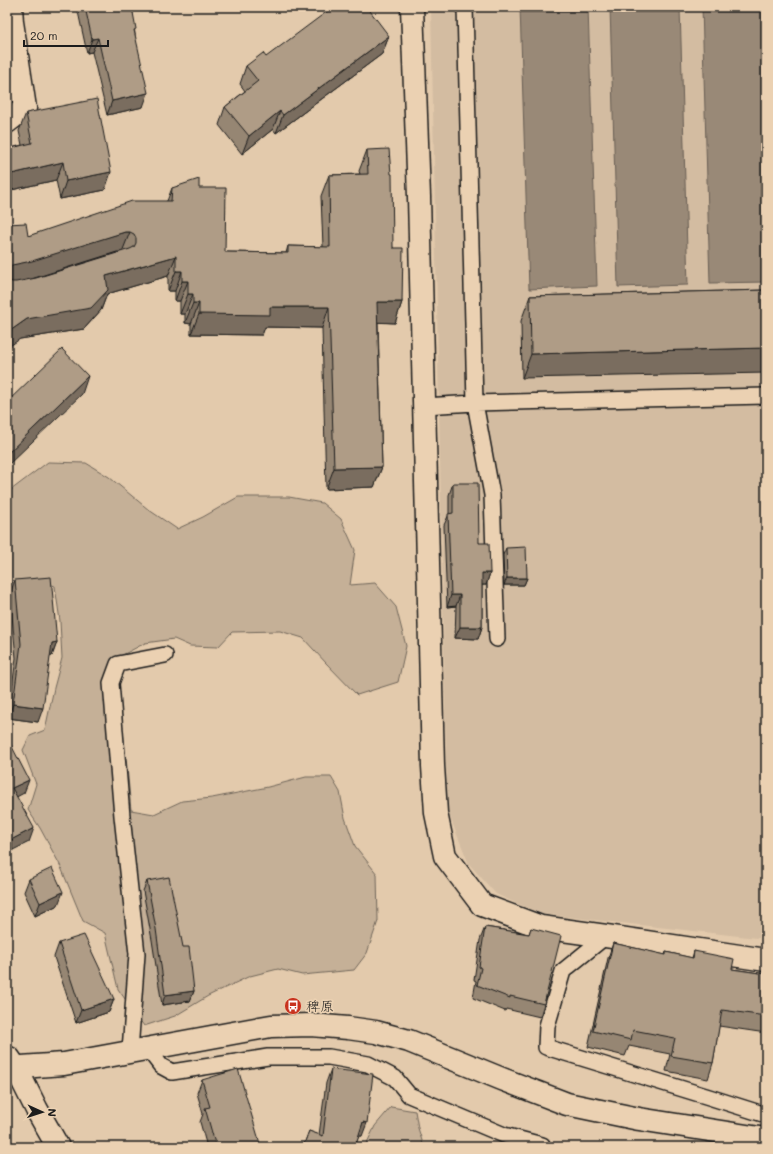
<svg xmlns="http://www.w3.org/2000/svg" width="773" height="1154" font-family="Mali,'Klee One',sans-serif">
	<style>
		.built { fill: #d3bca1 }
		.green { fill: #c5b097; stroke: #70665a }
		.water { fill: #998977; stroke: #675d53 }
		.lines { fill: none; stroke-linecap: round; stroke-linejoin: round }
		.service-casing { stroke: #1c1c1c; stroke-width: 18 }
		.minor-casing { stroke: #1c1c1c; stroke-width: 25 }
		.tertiary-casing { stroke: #1c1c1c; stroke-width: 25 }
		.service { stroke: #ebd1b2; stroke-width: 15 }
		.minor { stroke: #ebd1b2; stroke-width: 22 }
		.tertiary { stroke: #ebd1b2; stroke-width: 22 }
		.wall { fill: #968673; stroke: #1c1c1c; fill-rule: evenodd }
		.shaded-wall { fill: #7a6d5e; stroke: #1c1c1c }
		.building { fill: #af9c86; stroke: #1c1c1c }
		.labels { text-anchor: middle; stroke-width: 3.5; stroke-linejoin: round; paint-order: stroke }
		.poi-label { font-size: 14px; fill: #1c1c1c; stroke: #ebd1b2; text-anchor: start }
	</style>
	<rect width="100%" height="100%" fill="#e3caac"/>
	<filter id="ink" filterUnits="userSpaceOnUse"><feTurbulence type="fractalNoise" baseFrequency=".025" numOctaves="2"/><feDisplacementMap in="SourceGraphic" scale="8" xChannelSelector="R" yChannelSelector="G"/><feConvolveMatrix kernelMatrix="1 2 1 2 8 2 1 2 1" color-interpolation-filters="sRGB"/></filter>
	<g filter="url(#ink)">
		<path class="built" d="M431,7H766V939L540,914L496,894L469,864L447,810Z"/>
		<path class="green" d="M48,462L86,463L109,477L149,510L177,529L203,517L238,497H289L322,503L341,519L355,550L350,585L375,583L396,607L406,646L398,682L357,695L326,663L303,638L280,631L232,632L218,647L190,646L174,639L145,643L115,659C120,710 127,759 131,810L154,814L182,801L212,798L268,787L306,777H331L340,792L345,818L355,846L377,874L378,921L367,953L354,970L302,975L278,969L250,976L208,996L175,1016L144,1026L118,989L105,933L83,921L60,865L40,828L28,810L36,784L23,750L30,736L45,730L54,688L62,658L60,621L55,586L40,581L7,583V493Z
			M391,1107L415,1111L418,1128L424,1147H365L375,1126Z"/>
		<path class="water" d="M520,7H588L597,286L529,289Z
			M610,7H680L688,285L618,287Z
			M702,7H766V282L710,283Z"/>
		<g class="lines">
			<g class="service-casing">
				<path id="service" d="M465,7L475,403L492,495L497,639
					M424,406L475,403L766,396
					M606,936L563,971L547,1026L546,1047L709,1097L766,1115
					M148,1049L161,1066L172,1072L268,1057H329L368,1064L395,1078L409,1095L504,1135L542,1145V1147
					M130,1051L137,954L122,816L111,683L118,664L165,655"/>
			</g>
			<g class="minor-casing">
				<path id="minor" d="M412,7L419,197L433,766L436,813L445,856L482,905L541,927L606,936L766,960
					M7,122L25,108L12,22L11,7"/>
			</g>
			<g class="tertiary-casing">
				<path id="tertiary" d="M9,1058L16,1068L37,1110L58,1147
					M7,1068L64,1064L271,1026L311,1025L348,1028L376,1032L409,1041L502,1079L567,1104L639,1119L766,1139"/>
			</g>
			<use href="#service" class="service"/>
			<use href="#minor" class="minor"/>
			<use href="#tertiary" class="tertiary"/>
		</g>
		<path class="wall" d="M77,7H132L143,107L107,115L92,52L87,53Z
			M389,36L382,54L276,133L273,129L242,154L219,125L225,107L245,91L240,84L246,66L266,57Z
			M26,113L105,190L60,199L56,180L7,191V149L22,145L19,131Z
			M367,150L393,248L402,302L395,323L378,322L382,467L374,487L326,489L322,328L265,327L262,335L191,334V324L185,323V314H180V301H175V291H168V276L107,294L101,310L84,329L20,339L28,236L167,201L172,188H199L225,252L286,253L288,246L323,247L321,196L329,175L360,174L359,171ZM117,252H120L36,278L30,280Z
			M766,290L522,378L521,321L530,296Z
			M453,483L479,543L490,573L486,585H482V627L478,639L455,638L456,606L447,607L444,525L449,514V495Z
			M506,548L527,578L524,585H504L503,555Z
			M15,580L57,642L52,656H50L38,722L8,718L16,658L10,594Z
			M29,879L58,905L35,916L24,892Z
			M147,881L194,991L190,1001L162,1005L152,940L143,891Z
			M485,927L529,934L531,928L544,1004L540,1017L506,1009L505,1011L473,998L476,981L474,980L480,940Z
			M59,943L114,999L109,1012L76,1023L54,957Z
			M613,943L665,955L666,952L692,958L694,951L732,969L766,974V1033L719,1026L713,1063L708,1079L666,1071L670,1054L629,1046L625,1056L588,1047L608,958Z
			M331,1069L362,1136H359L355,1147H303L309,1131L319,1135L326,1083Z
			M202,1080L261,1147H207L200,1122L203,1114L197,1093Z"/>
		<path class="shaded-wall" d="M389,36L382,54L276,133L283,115Z
			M98,38L92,52L87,53L92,39Z
			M148,93L143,107L107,115L112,101Z
			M11,98L8,105L7,106V101Z
			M280,111L273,129L242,154L249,136Z
			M63,162L56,180L7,191V175Z
			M111,172L105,190L60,199L66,181Z
			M125,232H130L122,252H117L25,281L7,285V269L9,267L12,265Z
			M176,256L168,276L107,294L101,310L84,329L20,339L7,348V333L27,319L106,276Z
			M176,271H182L175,291H168Z
			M182,281H188L180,301H175Z
			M188,294H193L185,314H180Z
			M377,302H402L395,323L370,322Z
			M193,303H199L191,324L185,323Z
			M270,307H329L322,328L265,327L262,335L191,334L199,314Z
			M766,348V373L522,378L531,354Z
			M88,376L82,394L7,466V454Z
			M382,467L374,487L326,489L334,468Z
			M482,573H490L486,585H478Z
			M507,578H527L524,585H504Z
			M451,595H460L456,606L447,607Z
			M460,627H482L478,639L455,638Z
			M57,642L52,656L47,657L52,643Z
			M13,704L43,708L38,722L8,718Z
			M29,780L24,793L7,802L12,788Z
			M34,828L29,842L7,853V842Z
			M63,892L58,905L35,916L40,903Z
			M194,991L190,1001L162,1005L165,995Z
			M114,999L109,1012L76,1023L81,1010Z
			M363,1122L367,1123L362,1136H358Z"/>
		<path class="building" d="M85,7H132L136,29L134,30L148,93L112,101L98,38L92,39Z
			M333,7H367L389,36L283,115L280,111L249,136L225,107L258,81L246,66L263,53L266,57Z
			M7,77H8L11,98L7,101Z
			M97,99L111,172L66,181L63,162L7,175V149L32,143L26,113Z
			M389,149L391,174H392L393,248H403L402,302H377L382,467L334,468L329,307H270V315L199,314V303H193V294H188V281H182V271H176V256L106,276L108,290L91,308L27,319L7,333V278L8,280L12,282H16L36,278L130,249L134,247L136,243V238L134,234L130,232H125L32,261L12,265L9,267L7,269V224L26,223L28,236L132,201H171L172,188L199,179V188H226L225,252L288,253V246L330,247L329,175L368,174L367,150Z
			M766,290V348L531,354L530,296Z
			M62,349L88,376L7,454V402Z
			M453,483H478L479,543H489L490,573H482V627H460V595H451L448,514L453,513Z
			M526,547L527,578H507L506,548Z
			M51,577L57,642L52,643L43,708L13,704L21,644L15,580Z
			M7,737L29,780L12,788L34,828L7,842Z
			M52,868L63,892L40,903L29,879Z
			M169,877L183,947H189L194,991L165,995L156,929L147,881Z
			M485,927L529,934L531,928L561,936L544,1004L510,996V998L477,985L481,968L479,967Z
			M84,935L114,999L81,1010L59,943Z
			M613,943L666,955V952L693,958L694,951L734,959L732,969L766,974V1016L722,1010L713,1063L671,1056L675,1038L633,1030L631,1040L593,1031Z
			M238,1069L261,1147H216L205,1108L210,1107L202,1080Z
			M331,1069L373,1074L367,1123L363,1122L355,1147H303L309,1131L323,1136Z"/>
	</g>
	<defs>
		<g id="bus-disc" transform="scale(0.9)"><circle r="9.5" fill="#c8321e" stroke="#ebd1b2"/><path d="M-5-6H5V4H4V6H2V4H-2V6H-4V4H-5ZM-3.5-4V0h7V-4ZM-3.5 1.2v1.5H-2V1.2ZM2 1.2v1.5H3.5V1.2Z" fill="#fff"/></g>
	</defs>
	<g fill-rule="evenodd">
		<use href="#bus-disc" x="293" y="1006"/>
	</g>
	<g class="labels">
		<g class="poi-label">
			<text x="306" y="1011">稗原</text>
		</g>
	</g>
	<rect width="773" height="1154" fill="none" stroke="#ebd1b2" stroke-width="24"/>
	<rect x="12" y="12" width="749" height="1130" fill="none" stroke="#1c1c1c" stroke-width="1.5" filter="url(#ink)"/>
	<g transform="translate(42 1112) rotate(93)" stroke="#ebd1b2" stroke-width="3" paint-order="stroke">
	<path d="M0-3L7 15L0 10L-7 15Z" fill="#1c1c1c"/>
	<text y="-6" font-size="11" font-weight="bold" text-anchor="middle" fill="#1c1c1c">N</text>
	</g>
	<path d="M24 40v6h84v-6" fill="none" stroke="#1c1c1c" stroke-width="2"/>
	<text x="30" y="40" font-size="12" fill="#1c1c1c" stroke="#ebd1b2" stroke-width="3" paint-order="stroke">20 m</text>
</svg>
